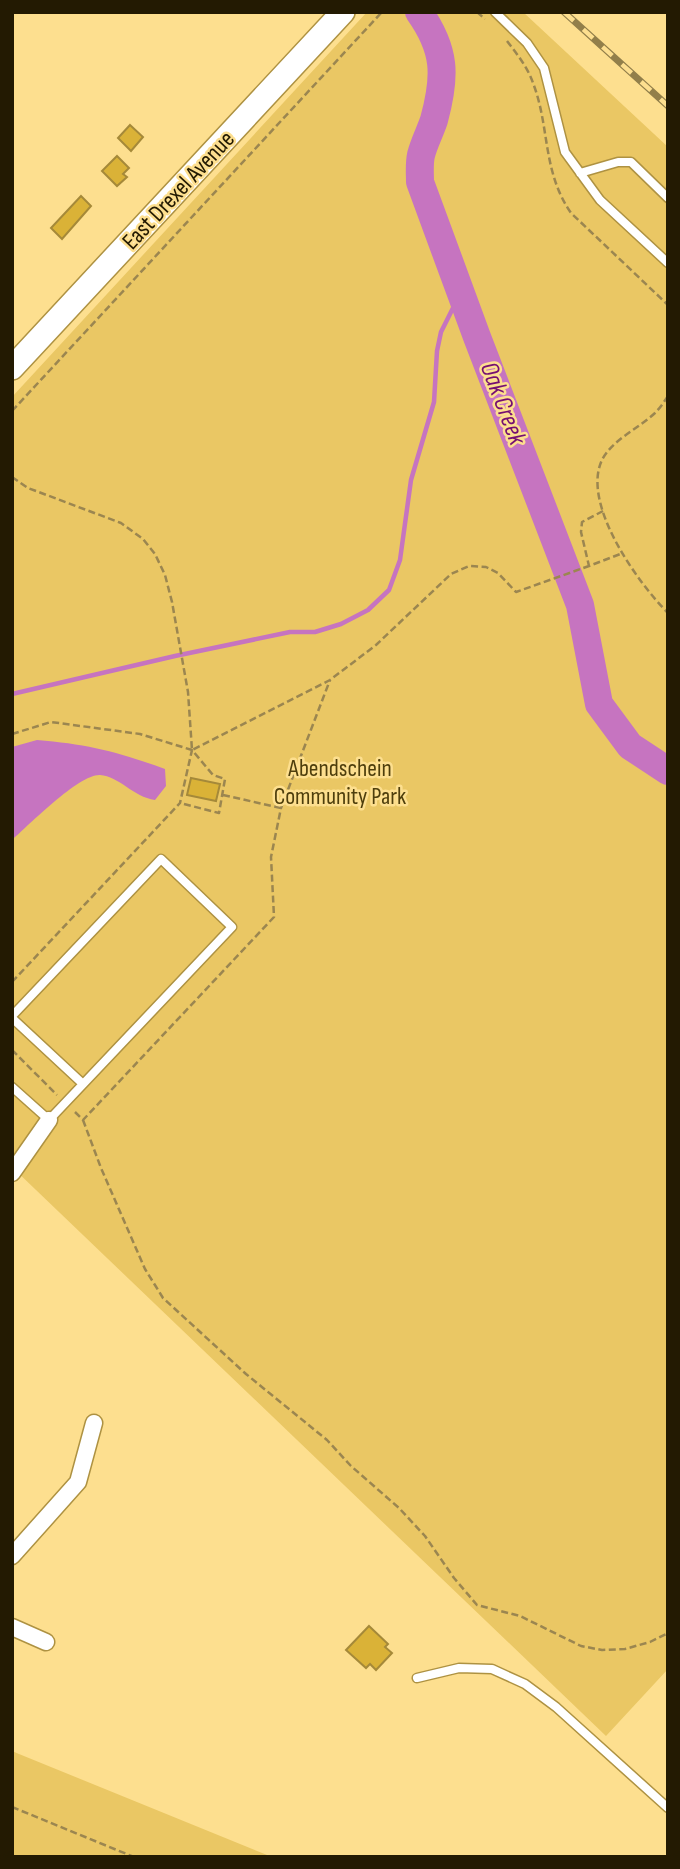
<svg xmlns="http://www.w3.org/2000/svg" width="680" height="1869" font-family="'Sofia Sans Condensed',sans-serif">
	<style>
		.green { fill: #eac764 }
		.water { fill: #c674c0 }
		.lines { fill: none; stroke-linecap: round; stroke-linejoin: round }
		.stream { stroke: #c674c0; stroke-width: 4.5 }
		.river { stroke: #c674c0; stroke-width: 28 }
		.building { fill: #dab237; stroke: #a58939; stroke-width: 2 }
		.lane-casing { stroke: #ae9242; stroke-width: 11 }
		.street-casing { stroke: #ae9242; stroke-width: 19 }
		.secondary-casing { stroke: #ae9242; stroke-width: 26 }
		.path { stroke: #9b8650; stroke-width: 2.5; stroke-dasharray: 7 3.5; stroke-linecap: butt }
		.lane { stroke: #fff; stroke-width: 8 }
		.street { stroke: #fff; stroke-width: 16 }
		.secondary { stroke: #fff; stroke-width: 23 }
		.rail-casing { stroke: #927f4a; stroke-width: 7 }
		.rail { stroke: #fddf8f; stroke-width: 4.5; stroke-dasharray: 13; stroke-linecap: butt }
		.labels { text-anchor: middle; stroke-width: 5; stroke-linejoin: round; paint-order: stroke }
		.street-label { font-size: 24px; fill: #231a02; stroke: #fddf8f }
		.park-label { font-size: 24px; fill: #4e3e0c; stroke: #fddf8f }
		.water-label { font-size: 26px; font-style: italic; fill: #750e72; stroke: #fddf8f }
	</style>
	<rect width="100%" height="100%" fill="#fddf8f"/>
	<path class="green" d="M367,12H523L668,147V1669L606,1736L12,1167V397Z
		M12,1751L19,1754L272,1857H12Z"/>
	<path class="water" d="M37,740C87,744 118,752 165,769L166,786L155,800C133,797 119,776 100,775C79,774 29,825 12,840V747Z"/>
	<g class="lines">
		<path class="stream" d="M12,694L175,656L290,632H315L341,624L368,610L389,590L400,560L411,480L434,402L437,351L441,332L461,292"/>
		<path class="river" d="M419,12C446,50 446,76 434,120C430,132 424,143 421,155C419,164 420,174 420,182L477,337L580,605L599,704L630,746L668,771"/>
	</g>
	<path class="building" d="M130,125L143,137L131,151L118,138Z
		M117,156L129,168L123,174L127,177L117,186L102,171Z
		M81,196L91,206L62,239L51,228Z
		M191,778L220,784L216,801L187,795Z
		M369,1626L388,1644L385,1647L392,1653L376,1670L370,1664L366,1668L346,1650Z"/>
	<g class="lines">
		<g class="lane-casing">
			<path id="lane" d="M495,12L527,43L544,68L565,152L600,200L668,263
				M580,173L618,162H631L668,198
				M12,1016L161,859L232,927L49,1120L12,1087
				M12,1018L83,1084
				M417,1678L459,1668L492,1669L525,1684L556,1707L668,1808"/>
		</g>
		<g class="street-casing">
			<path id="street" d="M12,1173L49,1120
				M12,1556L78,1482L94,1423
				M12,1627L46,1642"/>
		</g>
		<g class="secondary-casing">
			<path id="secondary" d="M12,368L343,12"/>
		</g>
		<path class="path" d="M477,12L485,19
			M507,41C517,54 528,68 533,83C550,127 542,171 571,213L668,305
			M668,396C664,402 660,408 655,413C639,428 612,440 602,460C581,504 638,583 668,613
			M12,411L382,12
			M12,477L28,488L121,523L143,539L155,554L165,575L172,602L188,692L192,750L330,680L376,645L451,574L469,566L486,567L498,573L516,592L589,566
			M603,511L582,522L581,532L589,566L623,553
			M12,734L51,722L140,734L192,750L213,775L225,779L219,813L180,803
			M223,795L281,808
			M12,982L180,803L192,750
			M12,1050L57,1095
			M75,1112L83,1120L274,917L271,857L281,808L330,680
			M83,1120L101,1168L145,1269L163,1298L246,1374L327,1440L351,1466L399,1508L425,1536L454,1578L477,1605L520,1616L581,1646L602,1650L625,1649L650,1642L668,1633
			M12,1807L134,1857"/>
		<use href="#lane" class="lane"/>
		<use href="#street" class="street"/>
		<use href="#secondary" class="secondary"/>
		<g class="rail-casing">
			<path id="rail" d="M564,12L668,106"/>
		</g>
		<use href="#rail" class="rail"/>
	</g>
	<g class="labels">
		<g class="street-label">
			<text transform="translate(178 190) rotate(-47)" y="8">East Drexel Avenue</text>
		</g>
		<g class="park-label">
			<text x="340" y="776">Abendschein<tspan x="340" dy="28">Community Park</tspan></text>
		</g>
		<g class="water-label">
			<text transform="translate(504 403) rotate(69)" y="9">Oak Creek</text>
		</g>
	</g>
	<rect width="680" height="1869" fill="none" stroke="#231a02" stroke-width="28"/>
</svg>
